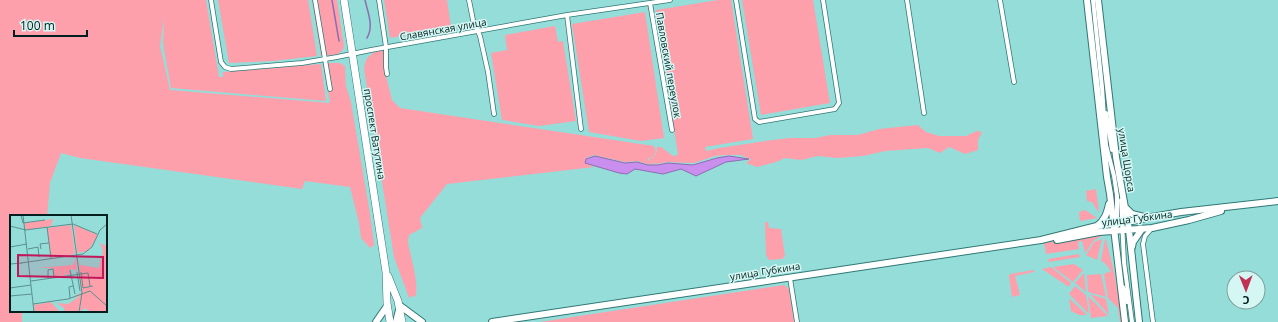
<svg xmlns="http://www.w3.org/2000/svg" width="1278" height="322" font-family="'Open Sans',sans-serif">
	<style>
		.green { fill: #fea0ac }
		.water { fill: #ca8eef; stroke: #8e6db0 }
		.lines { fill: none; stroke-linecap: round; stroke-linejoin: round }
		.stream { stroke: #8e6db0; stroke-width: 1.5 }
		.street-casing { stroke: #2f7875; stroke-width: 5.5 }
		.secondary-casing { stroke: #2f7875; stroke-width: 8 }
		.primary-casing { stroke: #2f7875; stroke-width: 8 }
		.street { stroke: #fff; stroke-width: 4 }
		.secondary { stroke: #fff; stroke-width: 6 }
		.primary { stroke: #fff; stroke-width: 7 }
		.labels { text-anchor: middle; stroke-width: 3; stroke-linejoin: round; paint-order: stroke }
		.street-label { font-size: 10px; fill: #011f1e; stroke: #d4f7f4 }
		.inset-road { fill: none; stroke: #5a918e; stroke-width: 1 }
		.view { fill: #c2185b; fill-opacity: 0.15; stroke: #c2185b; stroke-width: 2 }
		.inset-edge { fill: none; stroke: #011f1e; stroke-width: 2 }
	</style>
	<rect width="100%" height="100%" fill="#95ddd9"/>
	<path class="green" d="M0,0H206L219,77H223V72L321,64L326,101L171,88L163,44L164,17L160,46L170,90L330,103L323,63H340L345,66L346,86L351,102L370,214L374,245L370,248L361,238L359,223L350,187L305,181L302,189L80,158L61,153L50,183L47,216H11V311H22V322H0Z
		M218,0H308L317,56L273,61L229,63Z
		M312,0H337L344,46C342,57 330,55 321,56Z
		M384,0H447L451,27L390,38Z
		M718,0H731L753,139L705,147L706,151L719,148L765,141L790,138H816L830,135H858L879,129L918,125L926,132L939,136H966L977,131L982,132L978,140V150L965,154L949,147L940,153L928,148L913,149L885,151L863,156L837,158L818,156L801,160L785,158L776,162L757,167L746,163L751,159L740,155H725L715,156L694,163L667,162L657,164L651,163L655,165L648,164L637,161L625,162L594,155L586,158L585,163L594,167L447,184L420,218L422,228L409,235L408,242C410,256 420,284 415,297L412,296L409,298L394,257L364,69C365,61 366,58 372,54L373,52L385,50L384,68L392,100L400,108L654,146L656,152L653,157L648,158V162L649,159C655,157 657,154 657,147H661L673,156L678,155L656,10Z
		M742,0H813L830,103L761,115Z
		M645,12L664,138L641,141L589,132L572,24Z
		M555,26L558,42L563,41L576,121L539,126L502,120L491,53L507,50L505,35Z
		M1096,189L1099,213L1092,202L1087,201L1086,191Z
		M1085,210L1097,218L1080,221L1079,212Z
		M765,222H768L769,228L781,229L785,256L782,259L769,260L766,255Z
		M1101,234L1102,236L1094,240L1085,253L1082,241L1078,242L1079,249L1046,254L1044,243Z
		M1102,239L1097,260L1086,255L1094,242Z
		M1105,239L1106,240L1114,272L1123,322H1120L1118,308L1108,298L1104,274L1111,271L1105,263L1101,261Z
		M1079,254L1080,257L1049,262L1048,259Z
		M1074,264L1083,270L1073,282L1053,267Z
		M1051,267L1071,283L1069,287L1042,269Z
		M1034,270V272L1015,276L1020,295L1012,297L1009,276L1010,274Z
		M1084,273L1086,292L1075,283Z
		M1101,274L1106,297L1088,292L1087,275Z
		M784,285L789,289L794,322H540Z
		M1075,286L1086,295L1089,314L1069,294Z
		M1090,294L1106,299L1109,315Z
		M1088,296L1108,316L1091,318Z
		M1069,298L1087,315H1079L1071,311Z"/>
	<path class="water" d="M595,156L625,163L637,162L648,165H658L668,163L693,165L717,158L729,156L749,159L726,162L696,176L681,169L663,174L635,169L627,174L619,173L585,163L586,159Z"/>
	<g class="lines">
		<path class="stream" d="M332,0L339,41
			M365,0C368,13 374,26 367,38"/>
		<g class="street-casing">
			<path id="street" d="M211,0L221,62L225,67L231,69L302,63L337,57L371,50L567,15L670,0
				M315,0L330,89
				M379,0L386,47V67L387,74
				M469,0L473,20L480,36L488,72L494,114
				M736,0L755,119L759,122L835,109L839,103L823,0
				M907,0L924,113
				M1000,0L1014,82
				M1093,0L1102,87L1106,145L1114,176L1117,196V226
				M650,3L672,130
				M567,15L581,129
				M1106,113L1112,150
				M1121,200L1124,262L1132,322
				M1152,228L1145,236L1143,244L1153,322
				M790,278L797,322
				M1123,287L1127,302"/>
		</g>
		<g class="secondary-casing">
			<path id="secondary" d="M1087,0L1107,177L1110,194L1125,322
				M1098,0L1116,157L1129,230L1139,322
				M1125,207L1132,214L1144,217
				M1097,226C1105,220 1107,213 1109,204
				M1057,240L1099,232L1152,228L1189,220L1221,211
				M1132,247L1133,242L1142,229
				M399,305L422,322
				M376,322L387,306
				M396,322L399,310
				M492,322L1041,240L1097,226L1127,222L1146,218L1181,212L1278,201"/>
		</g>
		<g class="primary-casing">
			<path id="primary" d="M344,0L386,272L387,303L390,322
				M388,276L398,301L402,322"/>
		</g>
		<use href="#street" class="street"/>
		<use href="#secondary" class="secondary"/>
		<use href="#primary" class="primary"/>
	</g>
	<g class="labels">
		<g class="street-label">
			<text transform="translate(443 29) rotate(-10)" y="4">Славянская улица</text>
			<text transform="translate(669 65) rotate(80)" y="4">Павловский переулок</text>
			<text transform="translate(375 134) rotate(81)" y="4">проспект Ватутина</text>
			<text transform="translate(1127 160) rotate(81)" y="4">улица Щорса</text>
			<text transform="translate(1137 218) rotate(-7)" y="4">улица Губкина</text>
			<text transform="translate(765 271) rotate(-9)" y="4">улица Губкина</text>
		</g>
	</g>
	<g transform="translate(10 215)">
		<rect width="97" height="97" fill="#95ddd9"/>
		<path d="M43,4L41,11L16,15L14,8ZM61,10L65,39L41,43L37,13ZM64,10L88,20L78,36L67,38ZM90,28L97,31V97H80L75,93L69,97L72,88L68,97H54V93L47,88L58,89L70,81L61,83L71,78L69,46L70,50L89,53L93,36ZM66,43L67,59L66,55L60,54V59L56,60L54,53L55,61H50L48,52L49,61L44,62L43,53H28L63,50ZM41,87L50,97H25L24,90Z" fill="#fea0ac"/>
		<path class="inset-road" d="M11,0L13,8L35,5M13,0L24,97M61,0L72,78L69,97M0,11L16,15M37,12L41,43M15,15L63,9L87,19M0,32L17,29M18,34L28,32L29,42M31,34L30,29L39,28M11,48L73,39L82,32L90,15L97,9M0,49L12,48M60,55L65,79M67,57L70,76M71,57L73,73L83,71M38,63V55L43,54L44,62M21,66L78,58L80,71M0,73L21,70M0,81L22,79M60,83L59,72L63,71M23,89L58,84L80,76L97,91"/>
		<path class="view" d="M8,40L93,42V63L8,61Z"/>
		<rect width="97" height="97" class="inset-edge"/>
	</g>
	<g transform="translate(1246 290) rotate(179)"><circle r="19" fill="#d4f7f4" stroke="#80a19e"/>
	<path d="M0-3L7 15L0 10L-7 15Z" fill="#c13154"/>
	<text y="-6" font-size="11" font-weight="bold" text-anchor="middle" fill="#011f1e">С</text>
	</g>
	<path d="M14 30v6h73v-6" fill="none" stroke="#011f1e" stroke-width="2"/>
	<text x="20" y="30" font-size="12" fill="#011f1e" stroke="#d4f7f4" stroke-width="3" paint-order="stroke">100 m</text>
</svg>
